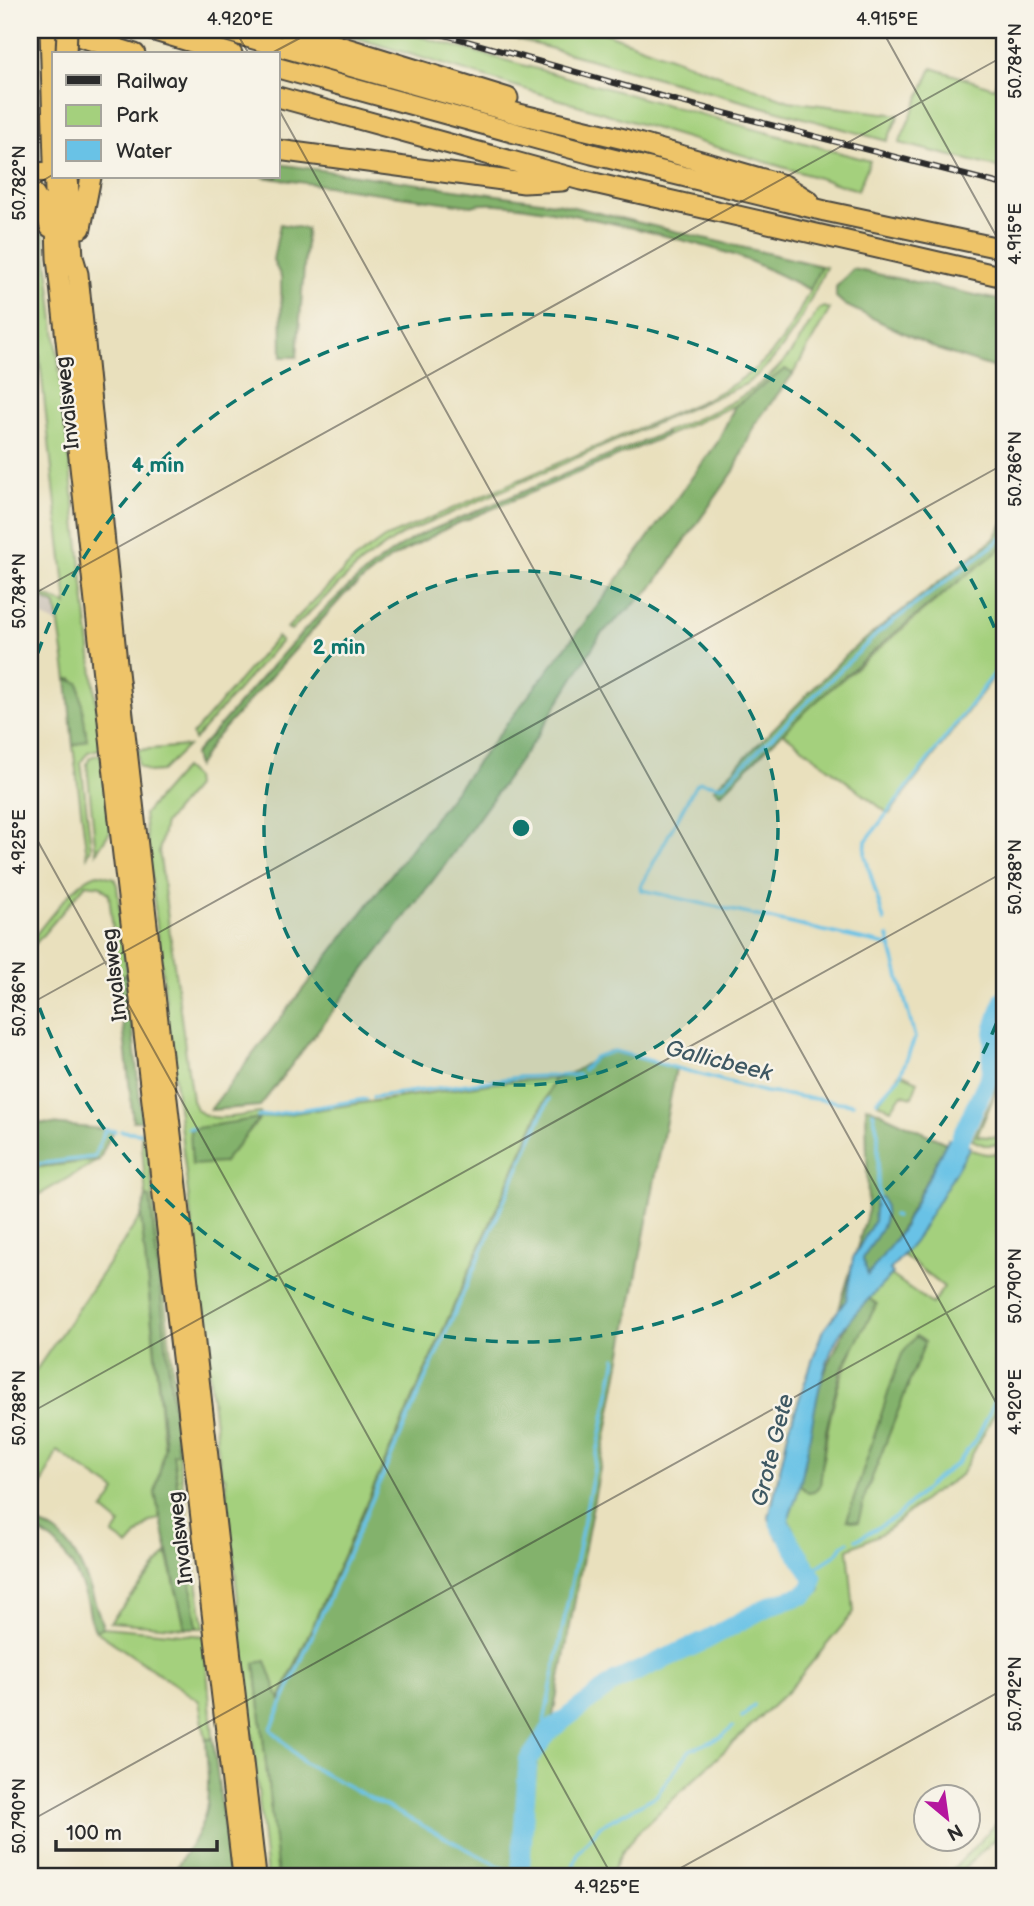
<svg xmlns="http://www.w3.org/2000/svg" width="1034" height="1906" font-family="'Balsamiq Sans',sans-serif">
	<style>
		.industrial { fill: #cbc2b8 }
		.green { fill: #a4d07d; stroke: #687e54; stroke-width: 2; fill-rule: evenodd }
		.forest { fill: #83b26c; stroke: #576e4c; stroke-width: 2 }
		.water { fill: #69c2e6; stroke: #4a7688; stroke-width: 2 }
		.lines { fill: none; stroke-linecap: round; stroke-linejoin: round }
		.stream { stroke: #69c2e6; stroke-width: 3.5 }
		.river { stroke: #69c2e6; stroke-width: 19 }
		.highway-casing { stroke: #484641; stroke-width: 23 }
		.highway { stroke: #eec469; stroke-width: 19 }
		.rail-casing { stroke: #2b2b2b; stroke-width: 6 }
		.rail { stroke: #f7f3e8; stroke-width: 3.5; stroke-dasharray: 10; stroke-linecap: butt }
		.highway-bridge-casing { stroke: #484641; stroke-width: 23; stroke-linecap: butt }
		.highway-bridge { stroke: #eec469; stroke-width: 19 }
		.ticks { fill: none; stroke: #2b2b2b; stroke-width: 2; stroke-opacity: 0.45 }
		.ring { fill: none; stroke: #0f766e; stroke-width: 3.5; stroke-dasharray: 12 9 }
		.labels { text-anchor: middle; stroke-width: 5; stroke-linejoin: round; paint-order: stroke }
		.street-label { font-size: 21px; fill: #2b2b2b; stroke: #f7f3e8 }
		.water-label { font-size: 23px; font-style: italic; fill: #3e5863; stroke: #f7f3e8 }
		.centre { fill: #0f766e; stroke: #f7f3e8; stroke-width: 3.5 }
		.ring-label { font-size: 21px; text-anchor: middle; font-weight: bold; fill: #0f766e; stroke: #f7f3e8; stroke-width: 5; stroke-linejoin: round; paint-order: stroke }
		.neatline { fill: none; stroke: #2b2b2b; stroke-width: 2.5 }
		.ticks-label { font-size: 18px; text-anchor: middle; fill: #2b2b2b }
	</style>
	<rect width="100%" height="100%" fill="#f7f3e8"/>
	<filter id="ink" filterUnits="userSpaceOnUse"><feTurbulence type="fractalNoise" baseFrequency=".0143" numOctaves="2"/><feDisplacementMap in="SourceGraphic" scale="14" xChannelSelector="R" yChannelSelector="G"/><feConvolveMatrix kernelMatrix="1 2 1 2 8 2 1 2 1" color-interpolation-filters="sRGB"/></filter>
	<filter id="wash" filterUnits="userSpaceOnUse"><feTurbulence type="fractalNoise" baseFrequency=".00686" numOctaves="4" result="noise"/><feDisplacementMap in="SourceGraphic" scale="28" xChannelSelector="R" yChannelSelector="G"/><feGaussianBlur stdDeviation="1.57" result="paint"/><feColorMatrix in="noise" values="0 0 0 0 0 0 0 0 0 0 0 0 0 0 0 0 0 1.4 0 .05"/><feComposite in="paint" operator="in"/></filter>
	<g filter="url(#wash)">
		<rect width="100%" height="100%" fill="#e9e0bd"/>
		<path class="industrial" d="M35,594L56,605L60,625L30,611Z"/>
		<path class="green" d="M330,30H396L870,161L858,190Z
			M484,30H597L789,101L899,115L887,141Z
			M932,68L994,88L999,75L1004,77V169L899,143Z
			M30,206L43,232L47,258L100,738V749L88,752L81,762L91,848L87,856L73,746L87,740L73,679H67L56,605L35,594L30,605L32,590L67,605L30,270Z
			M821,266L826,267C805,312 787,354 746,384L401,535L361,563L291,630L287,628L354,560L384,538L702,401C777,366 789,334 821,266Z
			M824,307L830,309L793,374L785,369L747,400L666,436L665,432C709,413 755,397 786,359C799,344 808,325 819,309Z
			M1004,543V664L889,814L781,731Z
			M277,637L281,641L194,740L192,735Z
			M188,746L162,771L149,772L138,765V750Z
			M101,754L111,830L96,853L87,764L90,757Z
			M184,768L194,777L195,787L165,823L159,851L192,1100C201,1128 238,1115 260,1113L261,1118L509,1081L554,1079L279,1701L255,1663L278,1876H267L225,1477L221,1476L144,814Z
			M99,874L114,878L117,885L127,975L118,976L109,894L101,886L86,884L30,950V942C44,925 78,876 99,874Z
			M1004,1059L1002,1078L977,1136L1004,1138V1145H984L972,1140L992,1099Z
			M900,1073L918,1081L912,1097L902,1094L891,1109L878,1103Z
			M141,1131H146L182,1455L178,1456L204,1628H197L173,1453L178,1452L150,1198L146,1197Z
			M967,1149L986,1154L1004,1153V1396L961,1475L929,1496L885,1532L848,1549L854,1612L789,1690L636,1834L623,1851L610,1876H527L537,1759C563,1704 658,1667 712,1642C730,1634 745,1622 764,1615C783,1607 808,1608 821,1590L820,1579L784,1521L797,1482L806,1489L820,1485C828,1410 838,1370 876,1305L867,1297L890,1274L932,1304L944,1287L903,1255ZM916,1336L925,1342L866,1493Z
			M99,1160L30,1200V1168Z
			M141,1216L165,1456L155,1493L160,1519L150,1521L128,1546L113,1535L120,1524L103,1510L116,1491L57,1451L30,1512V1379Z
			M167,1553L185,1628L110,1622Z
			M103,1627L204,1636L213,1738L206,1740L199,1701L96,1631Z
			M1004,1815V1831L955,1876H947Z"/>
		<path class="forest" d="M30,39L37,41L39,168L30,169Z
			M278,164L561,204L821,266L810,290C788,279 765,267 742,258C704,243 503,193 472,206L262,177H278Z
			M280,224L307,229L297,357H282L281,277L273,260Z
			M853,269L1004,301V371L939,350L845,305L836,297V287Z
			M785,369L793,374L755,424L734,471L651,589L601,634L536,738L447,862L260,1106L210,1110L609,591L717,443L735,406Z
			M665,432L666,436L449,527L391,558L344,595L213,741L197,767L194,754C266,677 326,590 417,536Z
			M1004,522V543L996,553C899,626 806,706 721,794L714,789L849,652L994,539Z
			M67,679L79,683L87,740L73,746Z
			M127,975L129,991L142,1121H133L118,976Z
			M610,1051L676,1068L552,1721L523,1761L515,1876H278L255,1663L266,1661L280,1700L554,1079C576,1075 589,1059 610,1051Z
			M866,1106L946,1143L891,1248L839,1309L868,1211Z
			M260,1118L223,1163L192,1165L190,1129Z
			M30,1122L113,1130L99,1160L30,1168Z
			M146,1197L150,1198L178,1453L173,1454L197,1628H185L155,1493L165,1446L141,1216Z
			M867,1297L877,1304L841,1370L826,1431L820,1485L814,1492L808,1493L797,1482L819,1384L848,1323Z
			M916,1336L925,1342L866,1493L858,1522L847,1520L895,1372L902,1354Z
			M30,1523C76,1526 91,1591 103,1627L96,1631C89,1622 90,1611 87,1600C79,1575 59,1534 30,1530Z
			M213,1738L230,1876H170C212,1817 210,1811 206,1740Z"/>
		<path class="water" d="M948,1139L970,1147L914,1242L890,1270L893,1273C875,1294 850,1315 837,1339C809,1392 812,1468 788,1519L793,1529L778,1539L769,1518L789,1429L822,1332L846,1300L853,1258L874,1221L876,1198L882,1197C893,1224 874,1236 863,1259L868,1275L900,1233Z"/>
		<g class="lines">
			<path class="stream" d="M884,921L865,855L866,841L1004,661
				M891,946L642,890L641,886L695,786L700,782L722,786L879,632L1004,537
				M583,1070L595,1057L614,1051L765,1092L853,1104
				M373,1097L520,1077L579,1075
				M877,1101L900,1076L915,1038L888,936
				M873,1112L878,1133V1203
				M258,1117L366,1099
				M188,1128H192
				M121,1131L140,1133
				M30,1165L94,1157L105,1130L115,1131
				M893,1215L896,1216
				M856,1540L896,1517L935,1480L958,1463L978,1436L1004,1383
				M809,1572L837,1554L843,1545L848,1542
				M742,1717L754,1705
				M549,1731L544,1722L616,1358
				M518,1876L304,1763L271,1729L549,1099
				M570,1876L578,1853L600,1826L656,1796L690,1750L721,1737L733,1727"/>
			<path class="river" d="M948,1165L991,1073L994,1030L1004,999
				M520,1876L528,1761L549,1731L614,1682L706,1640L771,1605L804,1595L812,1587L813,1578L779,1523L780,1510"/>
		</g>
	</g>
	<g filter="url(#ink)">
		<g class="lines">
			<g class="highway-casing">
				<path id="highway" d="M50,30L57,258L120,829L243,1876
					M58,30L135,54
					M151,30L232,54
					M222,30L519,114L624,139L784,185L809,201
					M288,30L508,98
					M278,68L592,154L825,211L1004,249
					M278,97L581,180L1004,277
					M278,150L524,183L562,181
					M30,173L54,172
					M68,177L73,257L78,274L117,663L256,1876
					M30,188L47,216L50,227
					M81,228L91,177"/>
			</g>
			<use href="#highway" class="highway"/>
			<g class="rail-casing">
				<path id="rail" d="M428,30L678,101L1004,185"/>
			</g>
			<use href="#rail" class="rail"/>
			<g class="highway-bridge-casing">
				<path id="highway-bridge" d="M66,54L67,30"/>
			</g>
			<use href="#highway-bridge" class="highway-bridge"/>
		</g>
	</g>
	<path class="ticks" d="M235,30L249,54M882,30L1004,250M270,54L315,30M278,108L1004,1417M30,188L54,174M30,596L1004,56M30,827L612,1876M30,1004L1004,464M30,1413L1004,872M30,1821L1004,1281M666,1876L1004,1689"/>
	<circle cx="521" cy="828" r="257" fill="#0f766e" fill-opacity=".12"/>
	<g class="ring">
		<circle cx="521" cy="828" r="257"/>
		<path d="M1004 1004A514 514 0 0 1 31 983M31 673A514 514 0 0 1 1004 652"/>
	</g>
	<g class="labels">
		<g class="street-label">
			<text transform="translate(67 403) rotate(-96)" y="7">Invalsweg</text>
			<text transform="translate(114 975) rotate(-97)" y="7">Invalsweg</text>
			<text transform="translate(180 1538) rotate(-97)" y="7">Invalsweg</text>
		</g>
		<g class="water-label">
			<text transform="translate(719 1060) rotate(14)" y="8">Gallicbeek</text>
			<text transform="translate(772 1450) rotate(-76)" y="8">Grote Gete</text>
		</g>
	</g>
	<circle cx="521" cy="828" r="10" class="centre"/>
	<g class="ring-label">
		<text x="158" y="472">4 min</text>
		<text x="339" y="654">2 min</text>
	</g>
	<rect width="1034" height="1906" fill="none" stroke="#f7f3e8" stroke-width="77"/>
	<rect x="52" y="52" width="228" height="126" fill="#f7f3e8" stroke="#a5a39c" stroke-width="2"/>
	<rect x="66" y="75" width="35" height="10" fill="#2b2b2b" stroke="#a5a39c" stroke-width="2"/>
	<text x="116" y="88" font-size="21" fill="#2b2b2b">Railway</text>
	<rect x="66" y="105" width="35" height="21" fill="#a4d07d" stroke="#a5a39c" stroke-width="2"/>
	<text x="116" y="122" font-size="21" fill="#2b2b2b">Park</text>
	<rect x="66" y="140" width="35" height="21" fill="#69c2e6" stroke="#a5a39c" stroke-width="2"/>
	<text x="116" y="158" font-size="21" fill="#2b2b2b">Water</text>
	<g transform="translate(947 1818) rotate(151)"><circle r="33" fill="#f7f3e8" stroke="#a5a39c" stroke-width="2"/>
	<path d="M0-5L12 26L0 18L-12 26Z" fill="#b5179e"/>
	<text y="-10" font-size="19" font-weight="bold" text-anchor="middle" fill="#2b2b2b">N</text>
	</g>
	<path d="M56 1840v10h161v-10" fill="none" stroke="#2b2b2b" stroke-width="3.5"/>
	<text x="66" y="1840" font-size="21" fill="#2b2b2b" stroke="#f7f3e8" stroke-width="5" paint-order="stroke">100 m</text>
	<rect x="38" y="38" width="958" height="1830" class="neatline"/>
	<g class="ticks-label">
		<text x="240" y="25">4.920°E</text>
		<text x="887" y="25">4.915°E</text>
		<text transform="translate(1015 61) rotate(-90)" y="6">50.784°N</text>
		<text transform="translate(19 183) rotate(-90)" y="6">50.782°N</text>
		<text transform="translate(1015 234) rotate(-90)" y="6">4.915°E</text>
		<text transform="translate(1015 469) rotate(-90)" y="6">50.786°N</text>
		<text transform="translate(19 591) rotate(-90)" y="6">50.784°N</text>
		<text transform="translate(19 842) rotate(-90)" y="6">4.925°E</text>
		<text transform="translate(1015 877) rotate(-90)" y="6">50.788°N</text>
		<text transform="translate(19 999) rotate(-90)" y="6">50.786°N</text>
		<text transform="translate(1015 1286) rotate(-90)" y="6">50.790°N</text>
		<text transform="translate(1015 1402) rotate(-90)" y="6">4.920°E</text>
		<text transform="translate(19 1408) rotate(-90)" y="6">50.788°N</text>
		<text transform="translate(1015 1694) rotate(-90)" y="6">50.792°N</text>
		<text transform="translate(19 1816) rotate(-90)" y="6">50.790°N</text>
		<text x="607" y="1893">4.925°E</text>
	</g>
</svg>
